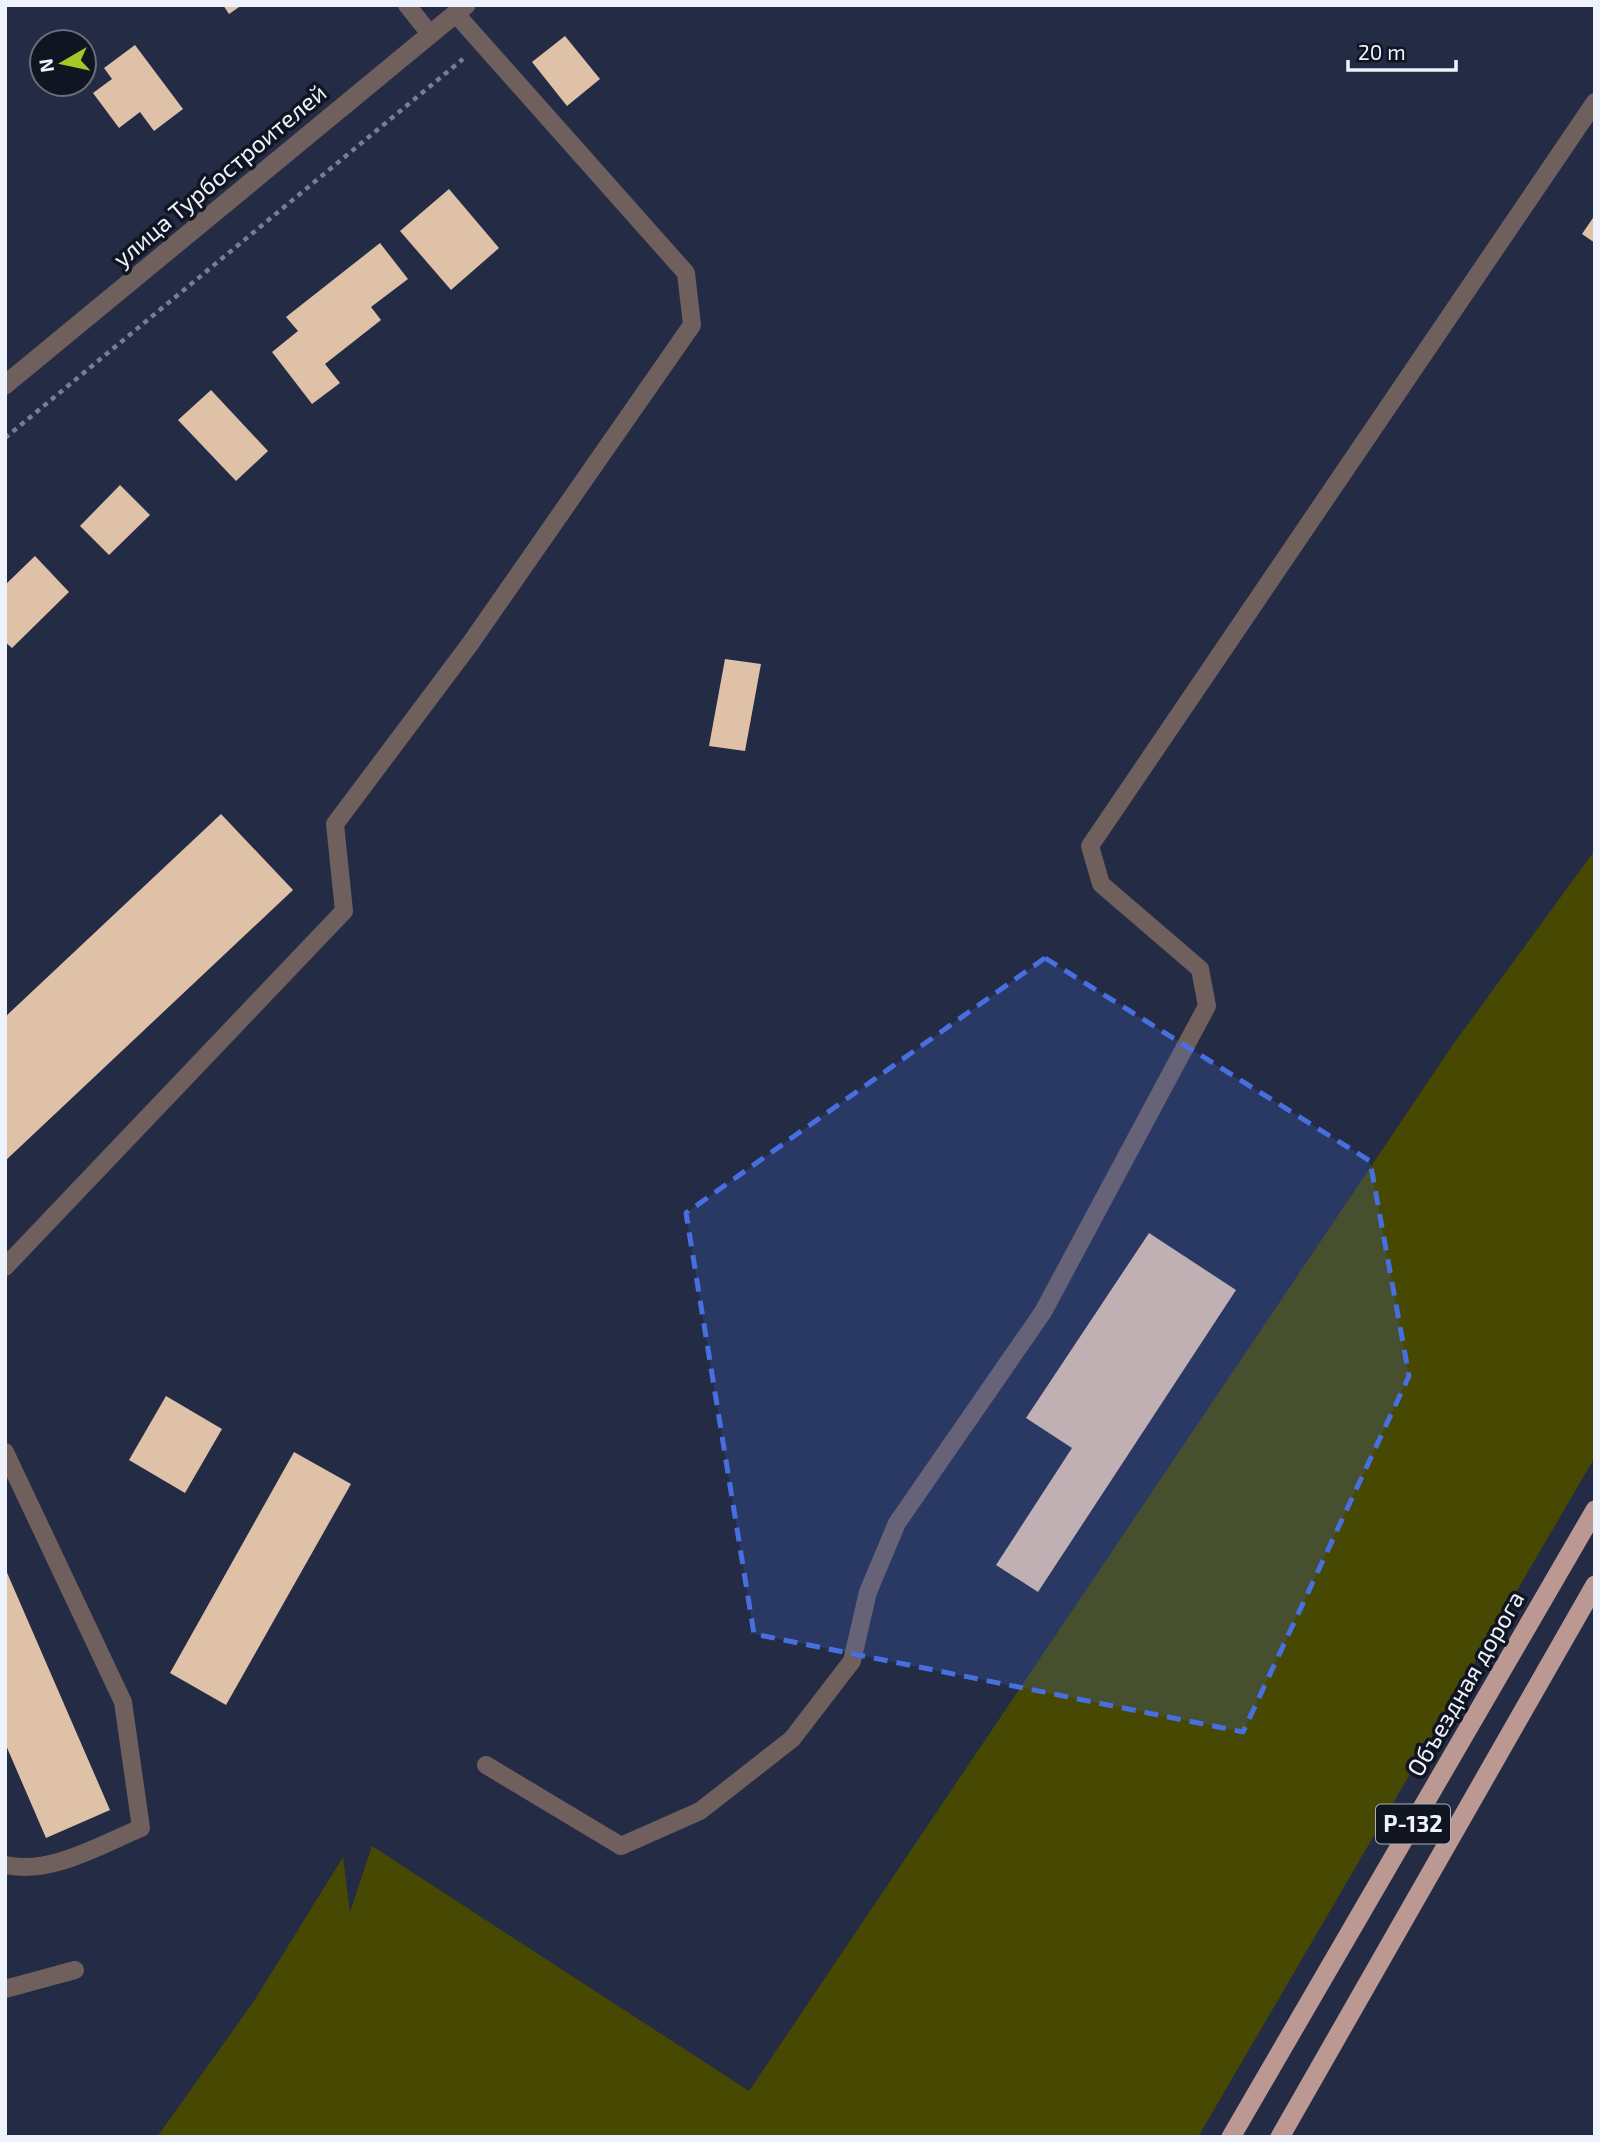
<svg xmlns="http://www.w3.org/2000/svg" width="1600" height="2142" font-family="'Exo 2',sans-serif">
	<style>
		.green { fill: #474802 }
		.building { fill: #dfc1a8 }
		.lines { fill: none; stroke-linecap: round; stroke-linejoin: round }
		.path { stroke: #787e91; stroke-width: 4.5; stroke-dasharray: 5 5; stroke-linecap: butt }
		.service { stroke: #6f5f5d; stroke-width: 18 }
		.minor { stroke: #6f5f5d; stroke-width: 19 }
		.trunk { stroke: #bc9893; stroke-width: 19 }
		.marked { fill: #476fdf; fill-opacity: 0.2; stroke: #476fdf; stroke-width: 5; stroke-dasharray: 14 9; stroke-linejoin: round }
		.labels { text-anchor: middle; stroke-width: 7; stroke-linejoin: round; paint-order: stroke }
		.shield { fill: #111521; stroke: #acb0ba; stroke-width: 2 }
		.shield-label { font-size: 23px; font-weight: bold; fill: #eef2fc }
		.street-label { font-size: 24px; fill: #eef2fc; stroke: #111521 }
	</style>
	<rect width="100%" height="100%" fill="#242c45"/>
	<path class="green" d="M1595,850V1457L1198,2137H157L254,2001L343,1857L350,1912L372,1846L749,2091L1452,1046Z"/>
	<path class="building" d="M223,5H242L229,14Z
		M565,36L600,79L567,106L532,62Z
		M135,45L183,109L154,131L140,112L119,128L93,93L112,79L104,68Z
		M449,189L499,248L451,290L400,231Z
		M1595,215V243L1582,234Z
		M380,243L408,279L371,307L381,320L325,364L340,383L312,404L272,352L298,331L286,317Z
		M211,390L268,451L236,481L178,420Z
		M120,485L150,515L109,555L80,526Z
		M35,556L69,592L12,648L5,642V585Z
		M725,659L761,664L745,751L709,746Z
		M221,814L293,890L5,1161V1017Z
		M1149,1233L1236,1290L1038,1592L996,1565L1072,1448L1026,1418Z
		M166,1396L222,1429L185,1493L129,1460Z
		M294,1452L351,1484L226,1705L170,1673Z
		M5,1568L110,1810L46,1838L5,1743Z"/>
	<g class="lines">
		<path class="path" d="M5,438L463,59"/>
		<path class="service" d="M407,5L430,34
			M5,1267L344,911L335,824L470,644L692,325L686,273L455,13
			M5,1452L123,1702L141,1828C100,1845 51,1875 5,1865
			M486,1765L621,1846L700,1811L792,1739L852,1661L868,1592L897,1523L1043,1312L1207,1006L1200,969L1101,884L1090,846L1595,102
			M5,1989L75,1970"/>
		<path class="minor" d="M5,385L466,5"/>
		<path class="trunk" d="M1231,2137L1595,1510
			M1280,2137L1595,1585"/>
	</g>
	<path class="marked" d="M1045,958L1370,1161L1409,1376L1243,1732L754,1634L686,1213Z"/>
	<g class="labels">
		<rect class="shield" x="1376" y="1804.5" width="74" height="39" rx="5"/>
		<g class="shield-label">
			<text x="1413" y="1832">Р-132</text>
		</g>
		<g class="street-label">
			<text transform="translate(220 176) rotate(-40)" y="8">улица Турбостроителей</text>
			<text transform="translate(1466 1684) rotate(-60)" y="8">Объездная дорога</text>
		</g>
	</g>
	<rect width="1600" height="2142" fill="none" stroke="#eef2fc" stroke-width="14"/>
	<g transform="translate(63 63) rotate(261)"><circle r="33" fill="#111521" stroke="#696d79" stroke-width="2"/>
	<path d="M0-5L12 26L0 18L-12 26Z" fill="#a4c825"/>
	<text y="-10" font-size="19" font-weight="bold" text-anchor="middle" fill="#eef2fc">N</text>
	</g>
	<path d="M1348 60v10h108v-10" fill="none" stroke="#eef2fc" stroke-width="3.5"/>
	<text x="1358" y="60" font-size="21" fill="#eef2fc" stroke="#111521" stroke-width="5" paint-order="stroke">20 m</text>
</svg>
